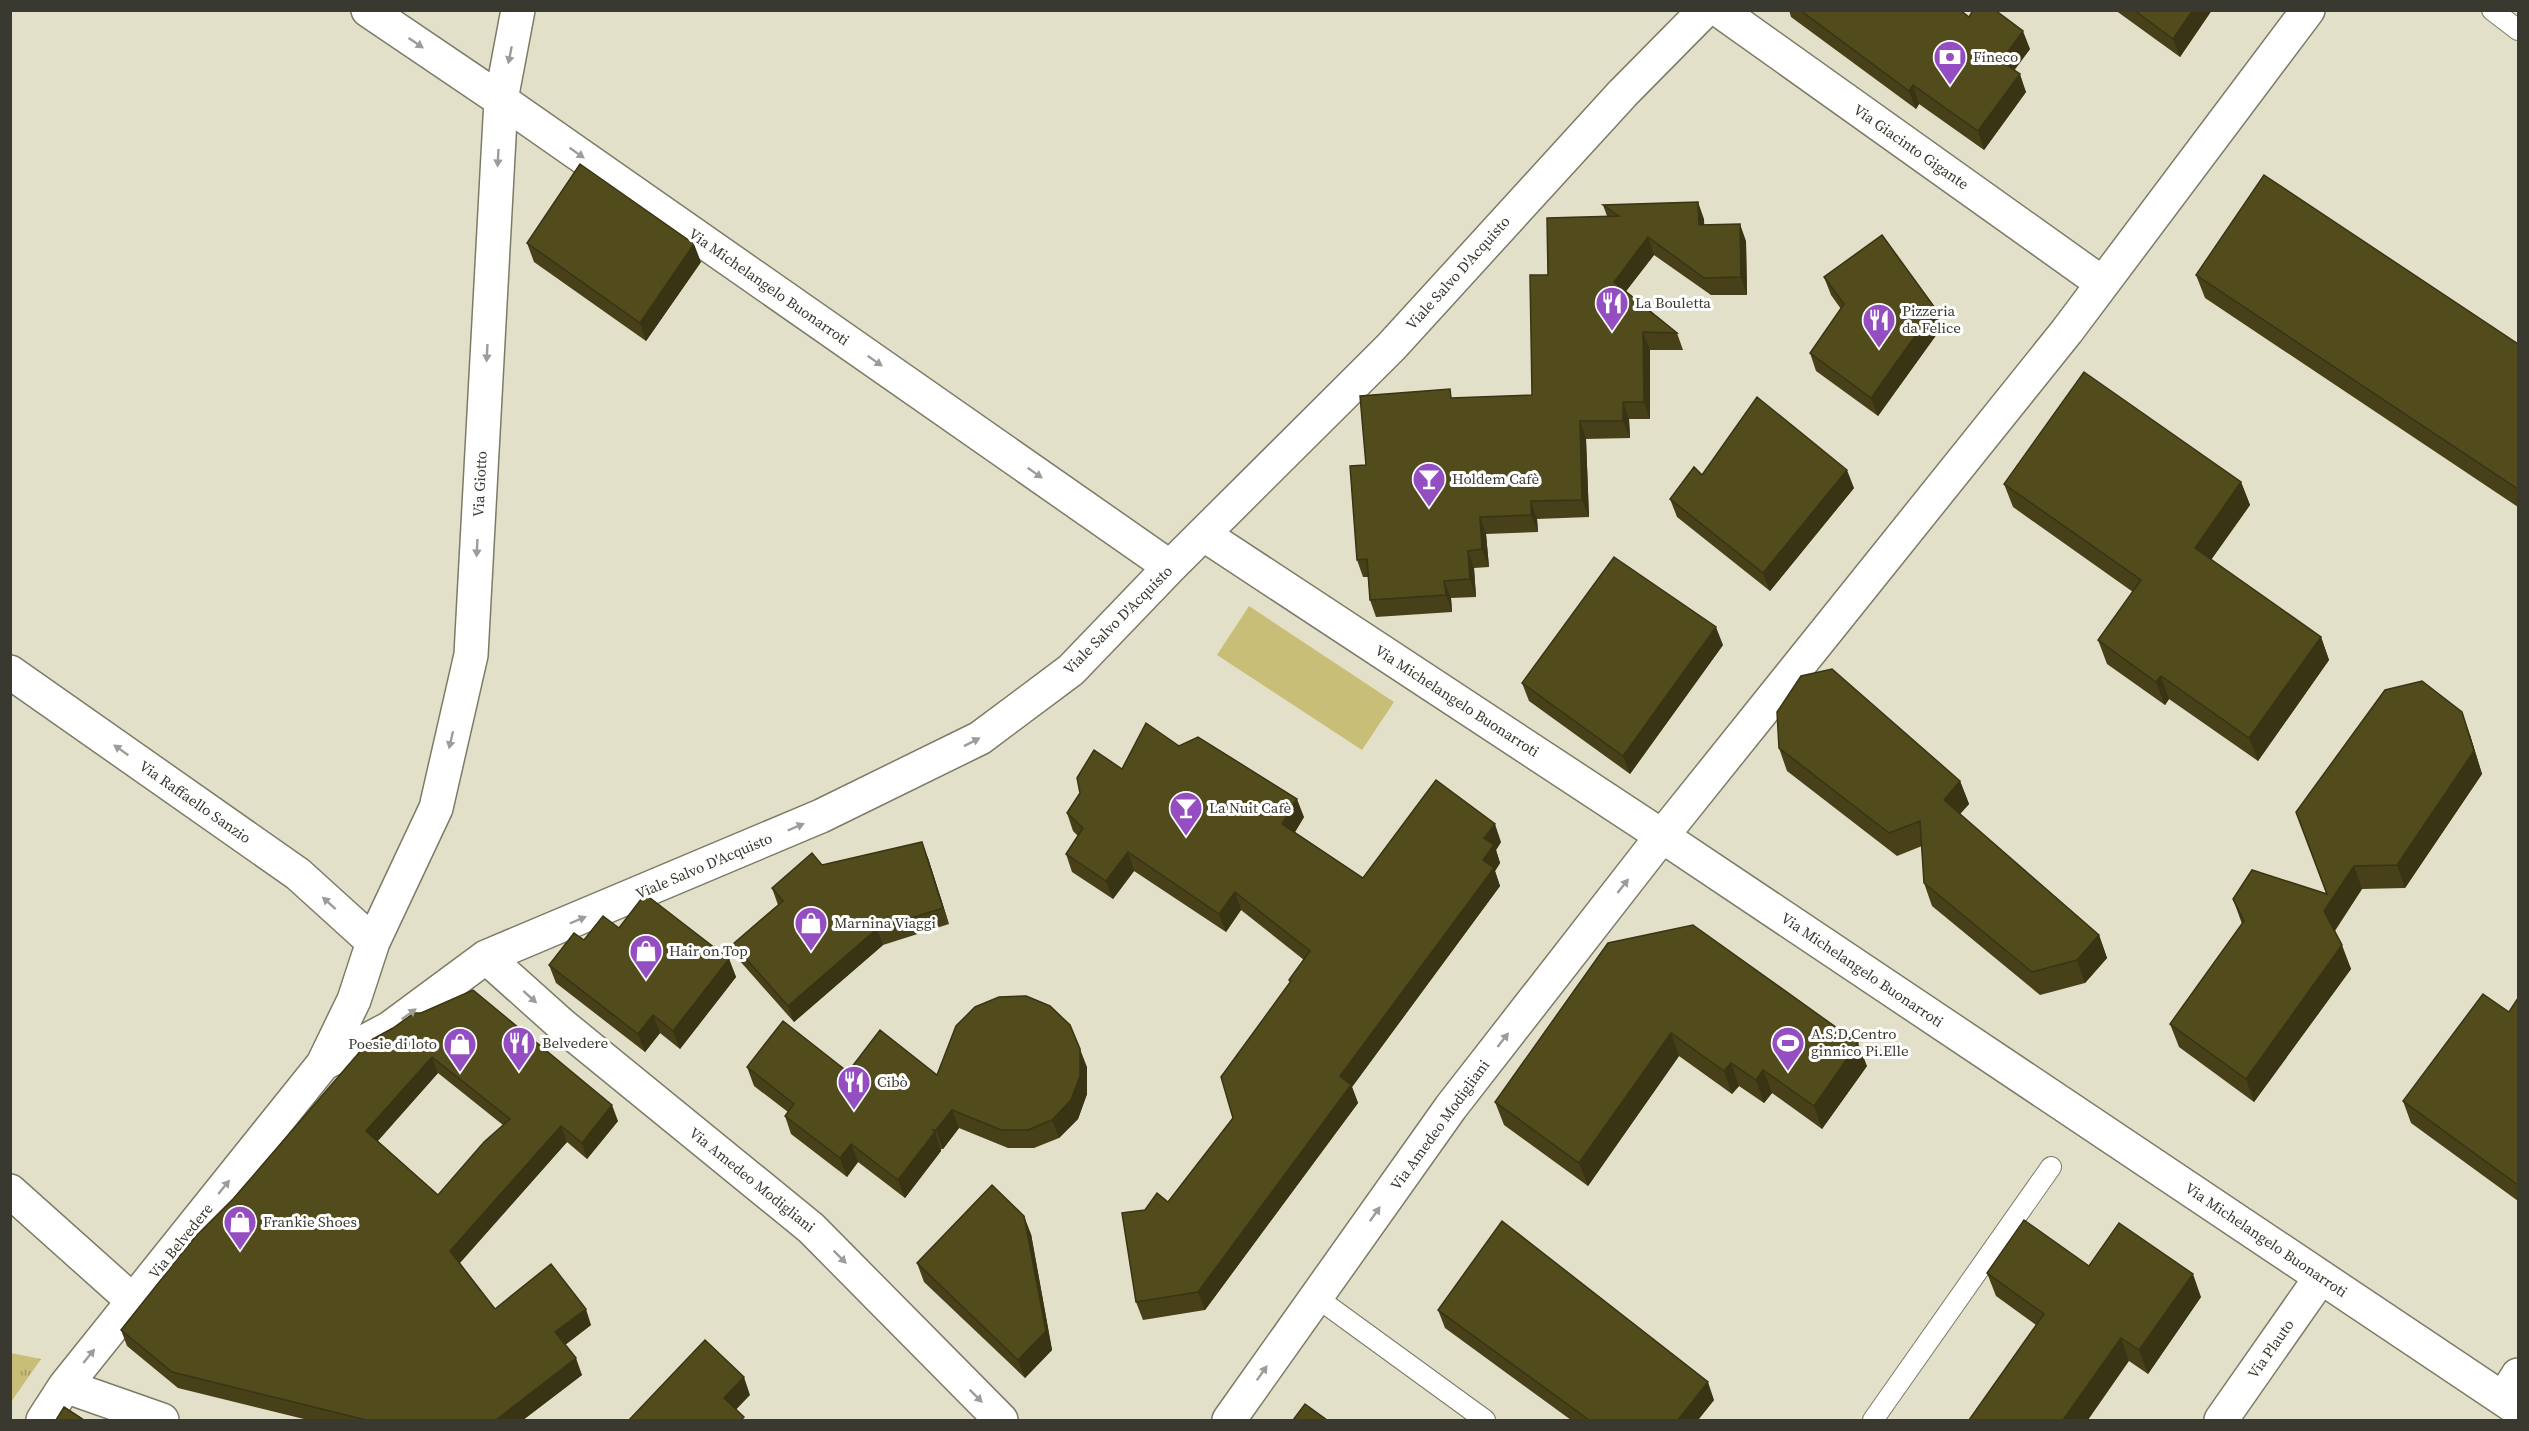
<svg xmlns="http://www.w3.org/2000/svg" width="2529" height="1431" font-family="'Source Serif 4',serif">
	<style>
		.grass { fill: url(#grass-tufts) }
		.garden { fill: #c9be77 }
		.lines { fill: none; stroke-linecap: round; stroke-linejoin: round }
		.service-casing { stroke: #7d7a66; stroke-width: 22 }
		.minor-casing { stroke: #7d7a66; stroke-width: 36 }
		.service { stroke: #fff; stroke-width: 20 }
		.minor { stroke: #fff; stroke-width: 33 }
		.wall { fill: #474018; fill-rule: evenodd }
		.shaded-wall { fill: #393414 }
		.building { fill: #524b1c; stroke: #393414; stroke-width: 1.5; fill-rule: evenodd }
		.oneway { fill: #9c9c98 }
		.labels { text-anchor: middle; stroke-width: 6; stroke-linejoin: round; paint-order: stroke }
		.poi-label { font-size: 15px; fill: #3a3930; stroke: #fff; text-anchor: start }
		.street-label { font-size: 15px; fill: #3a3930; stroke: #fff }
	</style>
	<defs>
		<pattern id="grass-tufts" width="24" height="20" patternUnits="userSpaceOnUse" patternTransform="scale(1.5)"><rect width="24" height="20" fill="#c9be77"/><path d="M3 7l-1-3M5 7V3M7 7l1-3M15 17l-1-3M17 17v-4M19 17l1-3" fill="none" stroke="#a49b62"/></pattern>
	</defs>
	<rect width="100%" height="100%" fill="#e3e0ca"/>
	<path class="grass" d="M11,1353L41,1359L11,1402L10,1353Z"/>
	<path class="garden" d="M1249,606L1394,702L1362,750L1217,655Z"/>
	<g class="lines">
		<g class="service-casing">
			<path id="service" d="M2492,10L2518,30
				M1316,1297L1485,1420
				M1873,1420L2051,1167"/>
		</g>
		<g class="minor-casing">
			<path id="minor" d="M368,10L501,100L1170,567
				M1719,10L2102,283
				M1203,534L1662,836L2518,1409
				M10,672L298,874L373,942
				M486,957L562,1025L811,1228L1001,1420
				M323,1064L390,1028L486,957L821,816L980,738L1071,670L1170,567L1391,347L1623,93L1705,10
				M10,1191L133,1301
				M65,1386L162,1420
				M2503,1399L2518,1375
				M43,1420L65,1386L323,1064L354,1000L373,942L436,808L471,655L501,100L518,10
				M1229,1420L1451,1107L1662,836L2067,331L2308,10
				M2221,1420L2321,1277"/>
		</g>
		<use href="#service" class="service"/>
		<use href="#minor" class="minor"/>
	</g>
	<path class="wall" d="M1789,10H1960L1969,17L2030,49L2014,70L2026,92L1984,150L1919,104L1916,109L1791,17Z
		M2115,10H2212L2180,57Z
		M1603,205L1704,219V225L1746,241L1747,295H1711L1654,255L1626,291L1677,333L1683,350H1650V419H1629L1630,438L1586,439L1589,517L1537,519L1538,532L1486,534L1489,567L1474,568L1476,597L1451,598L1452,612L1376,617L1370,600L1368,577H1363L1357,560L1366,465L1454,398L1532,395L1548,275L1607,216Z
		M527,243L701,262L646,341L534,262Z
		M2196,275L2518,344V507L2205,298Z
		M1824,277L1942,327L1878,416L1816,371L1810,353L1841,309L1831,295Z
		M1702,475L1854,488L1770,591L1677,517L1670,499Z
		M2241,482L2250,505L2211,560L2321,637L2329,660L2258,761L2169,699L2165,705L2107,664L2098,640L2133,592L2013,507L2004,484Z
		M1723,645L1630,774L1529,701L1522,683Z
		M2470,735L2482,774L2405,888L2362,889L2335,931L2351,969L2254,1102L2179,1047L2170,1024L2242,924L2233,899L2326,893L2296,812Z
		M1179,746L1304,817L1295,832L1363,878L1501,842L1496,850L1500,863L1495,871L1500,886L1352,1087L1358,1103L1205,1310L1143,1320L1136,1302L1145,1210L1168,1202L1233,1118L1290,983L1289,980L1304,960L1241,910L1226,932L1134,871L1113,899L1072,872L1066,854L1078,836L1073,831L1067,813L1122,769Z
		M1779,748L1960,781L1969,804L1960,814L2099,935L2107,958L2085,983L2040,995L1932,906L1924,883L1922,846L1897,856L1787,771Z
		M928,858L949,924L883,945L794,1022L739,960L733,944L778,905L772,888L822,865Z
		M619,928L729,959L736,977L680,1049L660,1033L645,1052L556,983L549,965L584,940Z
		M1608,943L1867,1066L1822,1129L1772,1093L1764,1103L1739,1086L1732,1094L1679,1056L1588,1186L1504,1125L1495,1102Z
		M2518,998V1201L2411,1123L2403,1101L2509,1012Z
		M421,1013L618,1121L587,1159L567,1142L460,1263L495,1309L591,1325L565,1345L582,1375L523,1420H308L178,1388L127,1346L121,1330ZM438,1073L503,1125L438,1195L378,1141Z
		M747,1067L937,1075L1087,1067V1094L1078,1119L1059,1138L1034,1148H1008L959,1128L943,1149H941V1151L905,1198L858,1162L847,1177L791,1134L785,1116L788,1112L754,1086Z
		M1031,1234L1052,1350L1025,1378L924,1282L917,1263Z
		M2089,1266L2201,1297L2148,1374L2129,1361L2036,1325L1996,1296L1987,1273Z
		M1438,1310L1714,1400L1698,1420H1571L1445,1328Z"/>
	<path class="shaded-wall" d="M2193,10H2212L2180,57L2173,39Z
		M2023,31L2030,49L2008,79L2001,61Z
		M2020,74L2026,92L1984,150L1978,131Z
		M1913,85L1919,104L1916,109L1909,91Z
		M1698,202L1704,219L1705,242L1699,225Z
		M1740,224L1746,241L1747,295L1741,277Z
		M1648,237L1654,255L1620,299L1614,282Z
		M694,244L701,262L646,341L640,323Z
		M1935,308L1942,327L1878,416L1871,398Z
		M1643,332L1650,350V419L1644,402Z
		M1623,402L1629,419L1630,438L1623,421Z
		M1580,421L1586,439L1589,517L1582,500Z
		M1847,470L1854,488L1770,591L1763,573Z
		M2241,482L2250,505L2203,571L2195,548Z
		M1531,501L1537,519L1538,532L1531,515Z
		M1480,517L1486,534L1489,567L1482,549Z
		M1468,551L1474,568L1476,597L1470,579Z
		M1444,581L1451,598L1452,612L1446,595Z
		M1716,627L1723,645L1630,774L1623,756Z
		M2321,637L2329,660L2258,761L2249,738Z
		M2161,676L2169,699L2165,705L2156,682Z
		M2462,712L2470,735L2482,774L2405,888L2397,865Z
		M1960,781L1969,804L1952,823L1944,800Z
		M1297,799L1304,817L1289,842L1282,824Z
		M1495,824L1501,842L1496,850L1500,863L1495,871L1500,886L1352,1087L1358,1103L1205,1310L1198,1292L1483,860L1484,838Z
		M922,842L928,858L949,924L943,908Z
		M1128,852L1134,871L1113,899L1106,881Z
		M2354,866L2362,889L2332,934L2324,911Z
		M1235,892L1241,910L1226,932L1219,914Z
		M877,929L883,945L794,1022L788,1006Z
		M2099,935L2107,958L2085,983L2077,960Z
		M2342,945L2351,969L2254,1102L2246,1079Z
		M729,959L736,977L680,1049L673,1031Z
		M653,1015L660,1033L645,1052L638,1034Z
		M1671,1033L1679,1056L1588,1186L1579,1163Z
		M1858,1043L1867,1066L1822,1129L1814,1106Z
		M1080,1049L1087,1067V1094L1078,1119L1059,1138L1052,1120Z
		M432,1057L438,1073L372,1147L366,1131Z
		M1731,1063L1739,1086L1732,1094L1724,1071Z
		M1763,1070L1772,1093L1764,1103L1756,1080Z
		M612,1105L618,1121L587,1159L582,1143Z
		M952,1110L959,1128L943,1149L936,1130Z
		M561,1126L567,1142L456,1267L450,1251Z
		M935,1132L941,1151L905,1198L898,1180Z
		M851,1144L858,1162L847,1177L840,1158Z
		M1024,1216L1031,1234L1052,1350L1025,1378L1018,1360Z
		M2193,1274L2201,1297L2148,1374L2139,1350Z
		M586,1309L591,1325L561,1348L555,1332Z
		M2121,1338L2129,1361L2088,1420H2063Z
		M576,1358L582,1375L523,1420H496Z
		M744,1377L750,1395L730,1416L724,1398Z
		M1708,1382L1714,1400L1698,1420H1678Z"/>
	<path class="building" d="M1800,10H1960L1969,17L1973,10H1995L2023,31L2001,61L2020,74L1978,131L1913,85L1909,91Z
		M2134,10H2193L2173,39Z
		M580,164L694,244L640,323L527,243Z
		M2264,175L2518,344V489L2196,275Z
		M1698,202L1699,225L1740,224L1741,277L1704,278L1648,237L1614,282L1677,333L1643,332L1644,402H1623V421H1580L1582,500L1531,501V515L1480,517L1482,549L1468,551L1470,579L1444,581L1446,595L1370,600L1367,559L1357,560L1350,466L1366,465L1360,396L1450,389L1451,398L1532,395L1530,275H1548L1547,218L1619,216L1603,205Z
		M1882,235L1935,308L1871,398L1810,353L1844,304L1824,277Z
		M2084,372L2241,482L2195,548L2321,637L2249,738L2161,676L2156,682L2098,640L2141,580L2004,484Z
		M1757,397L1847,470L1763,573L1670,499L1694,467L1702,475Z
		M1614,557L1716,627L1623,756L1522,683Z
		M1832,669L1960,781L1944,800L2099,935L2077,960L2032,972L1924,883L1920,821L1889,833L1779,748L1777,712L1801,676Z
		M2422,681L2462,712L2474,751L2397,865L2354,866L2324,911L2342,945L2246,1079L2170,1024L2244,921L2233,899L2252,870L2327,894L2296,812L2385,690Z
		M1146,723L1179,746L1198,737L1297,799L1282,824L1363,878L1436,780L1495,824L1484,838L1494,845L1483,860L1494,868L1340,1076L1351,1085L1198,1292L1136,1302L1122,1213L1145,1210L1157,1193L1168,1202L1233,1118L1221,1077L1291,981L1289,980L1310,951L1235,892L1219,914L1128,852L1106,881L1066,854L1083,828L1067,813L1080,793L1077,778L1094,750L1122,769Z
		M922,842L943,908L877,929L788,1006L733,944L783,901L772,888L812,853L822,865Z
		M645,894L729,959L673,1031L653,1015L638,1034L549,965L574,933L584,940L603,916L619,928Z
		M1693,925L1858,1043L1814,1106L1763,1070L1756,1080L1731,1063L1724,1071L1671,1033L1579,1163L1495,1102L1608,943Z
		M473,990L612,1105L582,1143L561,1126L450,1251L495,1309L551,1264L586,1309L555,1332L576,1358L496,1420H366L172,1372L121,1330L195,1237L233,1199L369,1041L393,1028L414,1013H421ZM432,1057L510,1119L484,1142L438,1195L366,1131Z
		M2483,994L2509,1012L2518,998V1185L2403,1101Z
		M1026,996L1050,1006L1070,1025L1080,1049V1076L1071,1100L1052,1120L1028,1130H1001L952,1110L936,1130H933L935,1132L898,1180L851,1144L840,1158L785,1116L794,1104L747,1067L783,1021L848,1072L880,1030L937,1075L956,1026L975,1007L999,997Z
		M992,1185L1024,1216L1046,1331L1018,1360L917,1263Z
		M2024,1220L2089,1266L2119,1223L2193,1274L2139,1350L2121,1338L2063,1420H1969L2044,1314L1987,1273Z
		M1502,1221L1708,1382L1678,1420H1589L1438,1310Z
		M705,1340L744,1377L724,1398L744,1417L741,1420H629Z
		M1305,1404L1327,1420H1293Z
		M64,1407L84,1420H56Z"/>
	<defs><path id="oneway-solid" d="M-6-.8H1V-3.2L6.5 0L1 3.2V.8H-6Z" transform="scale(1.5)"/></defs>
	<g class="oneway">
		<use href="#oneway-solid" transform="translate(416 43) rotate(34)"/>
		<use href="#oneway-solid" transform="translate(510 55) rotate(101)"/>
		<use href="#oneway-solid" transform="translate(577 153) rotate(35)"/>
		<use href="#oneway-solid" transform="translate(498 158) rotate(93)"/>
		<use href="#oneway-solid" transform="translate(487 353) rotate(93)"/>
		<use href="#oneway-solid" transform="translate(875 361) rotate(35)"/>
		<use href="#oneway-solid" transform="translate(1035 473) rotate(35)"/>
		<use href="#oneway-solid" transform="translate(477 548) rotate(93)"/>
		<use href="#oneway-solid" transform="translate(451 740) rotate(103)"/>
		<use href="#oneway-solid" transform="translate(972 742) rotate(-27)"/>
		<use href="#oneway-solid" transform="translate(121 750) rotate(-145)"/>
		<use href="#oneway-solid" transform="translate(796 827) rotate(-23)"/>
		<use href="#oneway-solid" transform="translate(1623 886) rotate(-52)"/>
		<use href="#oneway-solid" transform="translate(329 903) rotate(-138)"/>
		<use href="#oneway-solid" transform="translate(578 920) rotate(-23)"/>
		<use href="#oneway-solid" transform="translate(530 997) rotate(42)"/>
		<use href="#oneway-solid" transform="translate(409 1014) rotate(-36)"/>
		<use href="#oneway-solid" transform="translate(1503 1040) rotate(-52)"/>
		<use href="#oneway-solid" transform="translate(224 1187) rotate(-51)"/>
		<use href="#oneway-solid" transform="translate(1375 1214) rotate(-55)"/>
		<use href="#oneway-solid" transform="translate(840 1257) rotate(45)"/>
		<use href="#oneway-solid" transform="translate(89 1356) rotate(-51)"/>
		<use href="#oneway-solid" transform="translate(1262 1373) rotate(-55)"/>
		<use href="#oneway-solid" transform="translate(976 1396) rotate(45)"/>
	</g>
	<defs>
		<g id="bank-pin" transform="scale(1.725)"><path d="M0 17L-7.5 6A9.5 9.5 0 1 1 7.5 6Z" fill="#954ec2" stroke="#fff"/><path d="M-6-4H6V4H-6ZM0-2.3a2.3 2.3 0 1 0 0 4.6a2.3 2.3 0 1 0 0-4.6Z" fill="#fff"/></g>
		<g id="restaurant-pin" transform="scale(1.725)"><path d="M0 17L-7.5 6A9.5 9.5 0 1 1 7.5 6Z" fill="#954ec2" stroke="#fff"/><path d="M-5-6h1v4h1v-4h1v4h1v-4h1v5L-1.5 .5V6h-2V.5L-5-1ZM5-6V6H3V1.5H1.5Q1.5-4 5-6Z" fill="#fff"/></g>
		<g id="bar-pin" transform="scale(1.725)"><path d="M0 17L-7.5 6A9.5 9.5 0 1 1 7.5 6Z" fill="#954ec2" stroke="#fff"/><path d="M-6-5H6L.8 .8V4.5H3.5V6h-7V4.5H-.8V.8Z" fill="#fff"/></g>
		<g id="shop-pin" transform="scale(1.725)"><path d="M0 17L-7.5 6A9.5 9.5 0 1 1 7.5 6Z" fill="#954ec2" stroke="#fff"/><path d="M-5-2.5h2.3a2.7 3.5 0 0 1 5.4 0H5L5.5 6h-11ZM-1.5-2.5h3a1.5 2.3 0 0 0-3 0Z" fill="#fff"/></g>
		<g id="stadium-pin" transform="scale(1.725)"><path d="M0 17L-7.5 6A9.5 9.5 0 1 1 7.5 6Z" fill="#954ec2" stroke="#fff"/><path d="M0-5a6.5 5 0 1 0 0 10a6.5 5 0 1 0 0-10ZM-3.5-1.8h7v3.6h-7Z" fill="#fff"/></g>
	</defs>
	<g fill-rule="evenodd">
		<use href="#bank-pin" x="1950" y="57"/>
		<use href="#restaurant-pin" x="1612" y="303"/>
		<use href="#restaurant-pin" x="1879" y="320"/>
		<use href="#bar-pin" x="1429" y="479"/>
		<use href="#bar-pin" x="1186" y="808"/>
		<use href="#shop-pin" x="811" y="923"/>
		<use href="#shop-pin" x="646" y="951"/>
		<use href="#restaurant-pin" x="519" y="1043"/>
		<use href="#stadium-pin" x="1788" y="1043"/>
		<use href="#shop-pin" x="460" y="1044"/>
		<use href="#restaurant-pin" x="854" y="1082"/>
		<use href="#shop-pin" x="240" y="1222"/>
	</g>
	<g class="labels">
		<g class="poi-label">
			<text x="1973" y="62">Fineco</text>
			<text x="1635" y="308">La Bouletta</text>
			<text x="1902" y="316">Pizzeria<tspan x="1902" dy="17">da Felice</tspan></text>
			<text x="1452" y="484">Holdem Cafè</text>
			<text x="1209" y="813">La Nuit Cafè</text>
			<text x="834" y="928">Marnina Viaggi</text>
			<text x="669" y="956">Hair on Top</text>
			<text x="1811" y="1039">A.S.D.Centro<tspan x="1811" dy="17">ginnico Pi.Elle</tspan></text>
			<text x="542" y="1048">Belvedere</text>
			<text x="437" y="1049" text-anchor="end">Poesie di loto</text>
			<text x="877" y="1087">Cibò</text>
			<text x="263" y="1227">Frankie Shoes</text>
		</g>
		<g class="street-label">
			<text transform="translate(1911 147) rotate(35)" y="5">Via Giacinto Gigante</text>
			<text transform="translate(1458 273) rotate(-48)" y="5">Viale Salvo D'Acquisto</text>
			<text transform="translate(769 287) rotate(35)" y="5">Via Michelangelo Buonarroti</text>
			<text transform="translate(480 484) rotate(-87)" y="5">Via Giotto</text>
			<text transform="translate(1118 620) rotate(-45)" y="5">Viale Salvo D'Acquisto</text>
			<text transform="translate(1457 701) rotate(33)" y="5">Via Michelangelo Buonarroti</text>
			<text transform="translate(195 802) rotate(35)" y="5">Via Raffaello Sanzio</text>
			<text transform="translate(704 866) rotate(-23)" y="5">Viale Salvo D'Acquisto</text>
			<text transform="translate(1862 970) rotate(34)" y="5">Via Michelangelo Buonarroti</text>
			<text transform="translate(1440 1125) rotate(-54)" y="5">Via Amedeo Modigliani</text>
			<text transform="translate(752 1180) rotate(39)" y="5">Via Amedeo Modigliani</text>
			<text transform="translate(2266 1240) rotate(34)" y="5">Via Michelangelo Buonarroti</text>
			<text transform="translate(181 1241) rotate(-51)" y="5">Via Belvedere</text>
			<text transform="translate(2271 1349) rotate(-55)" y="5">Via Plauto</text>
		</g>
	</g>
	<rect width="2529" height="1431" fill="none" stroke="#3a3930" stroke-width="24"/>
</svg>
